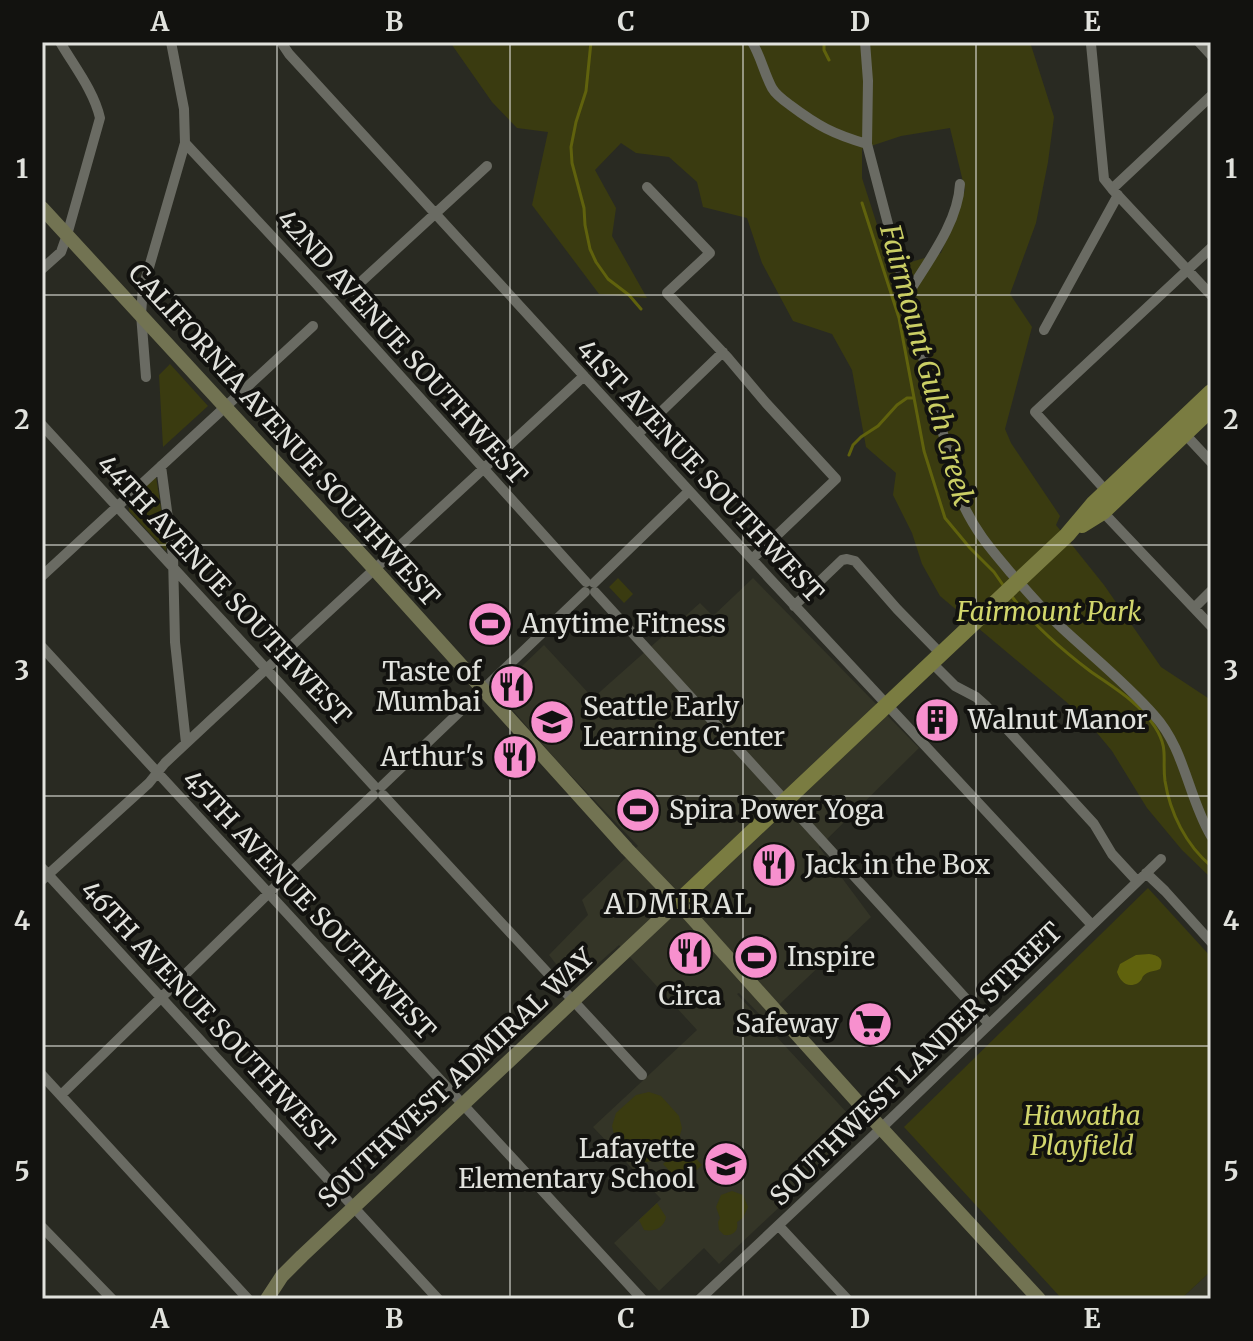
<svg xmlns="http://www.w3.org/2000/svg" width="1253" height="1341" font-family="Merriweather,serif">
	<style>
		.built { fill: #343527 }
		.green { fill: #3a3b10; fill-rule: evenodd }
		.water { fill: #60620d }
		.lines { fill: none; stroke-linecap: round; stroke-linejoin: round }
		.stream { stroke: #60620d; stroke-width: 3 }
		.minor { stroke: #6a6b63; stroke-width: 10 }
		.secondary { stroke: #727352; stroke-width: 14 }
		.primary { stroke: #7a7c41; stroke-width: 16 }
		.grid { fill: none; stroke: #e1e2dd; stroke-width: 2; stroke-opacity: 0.55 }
		.labels { text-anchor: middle; stroke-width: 8; stroke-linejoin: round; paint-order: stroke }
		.street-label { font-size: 26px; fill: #e1e2dd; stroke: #12120f }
		.park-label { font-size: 26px; font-style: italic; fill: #d2d66c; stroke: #12120f }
		.poi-label { font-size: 26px; fill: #e1e2dd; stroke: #12120f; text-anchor: start }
		.water-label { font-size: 28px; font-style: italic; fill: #cace64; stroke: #12120f }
		.neighbourhood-label { font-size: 28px; letter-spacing: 2px; fill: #e1e2dd; stroke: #12120f }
		.neatline { fill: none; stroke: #e1e2dd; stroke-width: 3 }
		.grid-label { font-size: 26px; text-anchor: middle; font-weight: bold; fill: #e1e2dd }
	</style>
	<rect width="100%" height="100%" fill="#292a22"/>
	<path class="built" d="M753,578L919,748L819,847L871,917L764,1019L739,993L737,994L862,1129L719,1264L704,1248L659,1291L614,1243L661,1199L593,1127L697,1030L619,945L573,986L549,955L588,915L582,900L638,846L559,763L496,691L544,645L593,698L700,603L713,616Z
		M1211,1271V1299H1181Z"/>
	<path class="green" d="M450,42H1030L1054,117L1048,162L1036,223L1010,294L1032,327L1005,429L1011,443L1060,516L1056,525L1104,585L1161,667L1211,700V878L1182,850L1147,808L1112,751L1083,716L940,596L922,564L912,533L893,495L896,473L866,447L852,370L832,334L793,321L762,263L747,218L703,207L697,182L669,157L636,153L621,143L595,170L616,208L612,236L647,298L599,294L532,205L548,132L517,128L492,102ZM950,128L965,190L941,253L891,268L862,178V149L901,136Z
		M170,364L208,406L163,447L159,375Z
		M156,477L167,545L166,551L129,511V502Z
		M618,578L633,594L624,603L609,587Z
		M674,614L676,616L654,636L640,622L647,616C659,624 663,623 674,614Z
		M1148,888L1211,957V1271L1181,1299H1062L904,1127Z
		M649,1092L661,1096L679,1116L682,1128L678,1142L659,1160L646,1162L633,1158L615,1138L612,1126L616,1113L636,1095Z
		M683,1145L702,1165L682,1184L663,1164Z
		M732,1191L743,1195L748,1207L743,1218L737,1222C739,1231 733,1236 724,1235L719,1230L718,1222L720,1218L716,1207L721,1195Z
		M657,1203L666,1217C664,1228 654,1232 644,1230L639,1220Z"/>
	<path class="water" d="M1149,954C1158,955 1165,959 1160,969C1156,971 1151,971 1147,973C1140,977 1144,979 1138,983C1127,989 1120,981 1117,972L1120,964L1136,955Z"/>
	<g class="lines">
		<path class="stream" d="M591,42L586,91L576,122L571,147L572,163L584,208L585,225L590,249L596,262L608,279L629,295L641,309
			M824,42V50L829,60
			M862,203L899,318L924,451L945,518L970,548L994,572L1003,585
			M849,455L853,445L861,437L878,426L897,405L907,398H912
			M1010,594C1032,624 1061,649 1090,671C1114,688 1139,702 1155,727C1169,749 1162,758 1165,781C1170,813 1186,845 1211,866"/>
		<path class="minor" d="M281,42L289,54L770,579L1092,925
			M752,42C761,57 764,73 772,88C776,95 783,100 790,105C818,126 833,134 867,144
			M865,42L868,81L867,144L960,498C975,531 988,546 1011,573C1027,591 1043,610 1061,627C1092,656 1126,683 1154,715C1185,749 1188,797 1211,836
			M1199,42L1211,55
			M1091,44L1104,179L1112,189L1211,295
			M185,143L336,305L586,582
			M647,187L710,253L667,293L728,358L766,403L836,479L752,559
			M1112,189L1211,96
			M42,269L61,252L67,235L100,118C94,91 74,66 60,42
			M363,280L487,166
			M908,294C928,261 958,223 960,184
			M1044,330L1118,195
			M146,377L141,314L143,288L185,143L184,109L171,42
			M42,425L374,786
			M1183,432L1211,462
			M638,434L723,352
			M161,466L173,556L175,642L186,743
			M1108,493L1035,412L1211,248
			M1101,510L1211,626
			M42,576L313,326
			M594,583L689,491
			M595,592L989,1024
			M794,606L842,560L847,559L855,561L897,609L940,653
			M1194,608L1211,591
			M42,647L642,1299
			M931,662L955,686L976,697L985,705L1094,824L1112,854L1137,881
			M382,786L585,592
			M383,795L642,1075
			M42,868L438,1299
			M1146,873L1165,891L1211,942
			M42,880L149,783L165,763L212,719L584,376
			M42,1075L248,1299
			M61,1095L275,887L373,795
			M779,1226L847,1299
			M42,1227L112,1299
			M700,1299L871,1138L1161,859"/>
		<path class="secondary" d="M42,208L368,562L627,849L678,902L881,1128L1039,1299
			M267,1299L282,1276L302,1256L678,902"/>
		<path class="primary" d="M1082,525L1103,512L1211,409
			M678,902L1067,535L1094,503L1211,392"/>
	</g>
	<path class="grid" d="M277,42V1299M510,42V1299M743,42V1299M976,42V1299M42,295H1211M42,545H1211M42,796H1211M42,1046H1211"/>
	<defs>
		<g id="stadium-disc" transform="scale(2.3)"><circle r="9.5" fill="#f790ce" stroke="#12120f"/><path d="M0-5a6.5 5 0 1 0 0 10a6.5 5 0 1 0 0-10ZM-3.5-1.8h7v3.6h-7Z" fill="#111"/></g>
		<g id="restaurant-disc" transform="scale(2.3)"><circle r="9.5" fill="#f790ce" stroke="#12120f"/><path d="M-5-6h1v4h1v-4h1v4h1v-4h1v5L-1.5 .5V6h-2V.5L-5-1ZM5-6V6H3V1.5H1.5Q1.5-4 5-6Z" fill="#111"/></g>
		<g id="building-disc" transform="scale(2.3)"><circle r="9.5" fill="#f790ce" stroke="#12120f"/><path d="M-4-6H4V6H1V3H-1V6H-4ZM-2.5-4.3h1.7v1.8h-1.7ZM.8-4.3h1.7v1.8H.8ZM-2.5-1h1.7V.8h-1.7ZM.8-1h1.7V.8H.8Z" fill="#111"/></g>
		<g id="school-disc" transform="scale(2.3)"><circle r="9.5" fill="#f790ce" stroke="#12120f"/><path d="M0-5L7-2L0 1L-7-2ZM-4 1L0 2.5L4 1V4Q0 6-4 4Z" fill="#111"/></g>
		<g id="supermarket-disc" transform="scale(2.3)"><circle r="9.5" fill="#f790ce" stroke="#12120f"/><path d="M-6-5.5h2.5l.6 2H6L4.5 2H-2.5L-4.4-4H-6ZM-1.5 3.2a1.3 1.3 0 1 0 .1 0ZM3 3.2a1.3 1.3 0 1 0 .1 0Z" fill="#111"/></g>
	</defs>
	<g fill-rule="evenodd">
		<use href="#stadium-disc" x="490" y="624"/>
		<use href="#restaurant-disc" x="512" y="687"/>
		<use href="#building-disc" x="937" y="720"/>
		<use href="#school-disc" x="552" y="722"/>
		<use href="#restaurant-disc" x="515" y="757"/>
		<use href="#stadium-disc" x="638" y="810"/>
		<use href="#restaurant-disc" x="774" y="865"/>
		<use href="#restaurant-disc" x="690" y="953"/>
		<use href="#stadium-disc" x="756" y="957"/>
		<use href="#supermarket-disc" x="870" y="1024"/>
		<use href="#school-disc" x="726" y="1164"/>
	</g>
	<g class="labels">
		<g class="street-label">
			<text transform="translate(402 347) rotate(48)" y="9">42ND AVENUE SOUTHWEST</text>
			<text transform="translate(284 435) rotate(48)" y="9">CALIFORNIA AVENUE SOUTHWEST</text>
			<text transform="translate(700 471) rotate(47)" y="9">41ST AVENUE SOUTHWEST</text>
			<text transform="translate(224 590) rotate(47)" y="9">44TH AVENUE SOUTHWEST</text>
			<text transform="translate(309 905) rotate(47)" y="9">45TH AVENUE SOUTHWEST</text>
			<text transform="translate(208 1016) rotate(47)" y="9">46TH AVENUE SOUTHWEST</text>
			<text transform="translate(916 1064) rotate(-44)" y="9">SOUTHWEST LANDER STREET</text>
			<text transform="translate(456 1078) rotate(-43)" y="9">SOUTHWEST ADMIRAL WAY</text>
		</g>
		<g class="park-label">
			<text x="1049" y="621">Fairmount Park</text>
			<text x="1082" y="1125">Hiawatha<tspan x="1082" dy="30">Playfield</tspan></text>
		</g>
		<g class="poi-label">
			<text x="521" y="633">Anytime Fitness</text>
			<text x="481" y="681" text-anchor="end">Taste of<tspan x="481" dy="30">Mumbai</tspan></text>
			<text x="583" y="716">Seattle Early<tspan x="583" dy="30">Learning Center</tspan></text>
			<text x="968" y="729">Walnut Manor</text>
			<text x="484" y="766" text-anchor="end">Arthur's</text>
			<text x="669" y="819">Spira Power Yoga</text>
			<text x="805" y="874">Jack in the Box</text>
			<text x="787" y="966">Inspire</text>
			<text x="690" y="1005" text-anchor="middle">Circa</text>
			<text x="839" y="1033" text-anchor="end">Safeway</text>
			<text x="695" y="1158" text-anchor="end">Lafayette<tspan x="695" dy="30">Elementary School</tspan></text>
		</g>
		<g class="water-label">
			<text transform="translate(927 365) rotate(75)" y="10">Fairmount Gulch Creek</text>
		</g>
		<g class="neighbourhood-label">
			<text x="679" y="914">ADMIRAL</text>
		</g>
	</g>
	<rect width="1253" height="1341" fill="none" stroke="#12120f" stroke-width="88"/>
	<rect x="44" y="44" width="1165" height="1253" class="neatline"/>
	<g class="grid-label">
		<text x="160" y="31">A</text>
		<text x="394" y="31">B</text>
		<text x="626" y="31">C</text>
		<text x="860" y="31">D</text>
		<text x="1092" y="31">E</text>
		<text x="22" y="178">1</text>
		<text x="1231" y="178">1</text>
		<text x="22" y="429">2</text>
		<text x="1231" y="429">2</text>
		<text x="22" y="680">3</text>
		<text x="1231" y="680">3</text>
		<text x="22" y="930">4</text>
		<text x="1231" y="930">4</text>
		<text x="22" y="1181">5</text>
		<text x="1231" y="1181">5</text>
		<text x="160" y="1328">A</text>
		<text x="394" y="1328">B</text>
		<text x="626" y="1328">C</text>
		<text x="860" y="1328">D</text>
		<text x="1092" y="1328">E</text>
	</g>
</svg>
